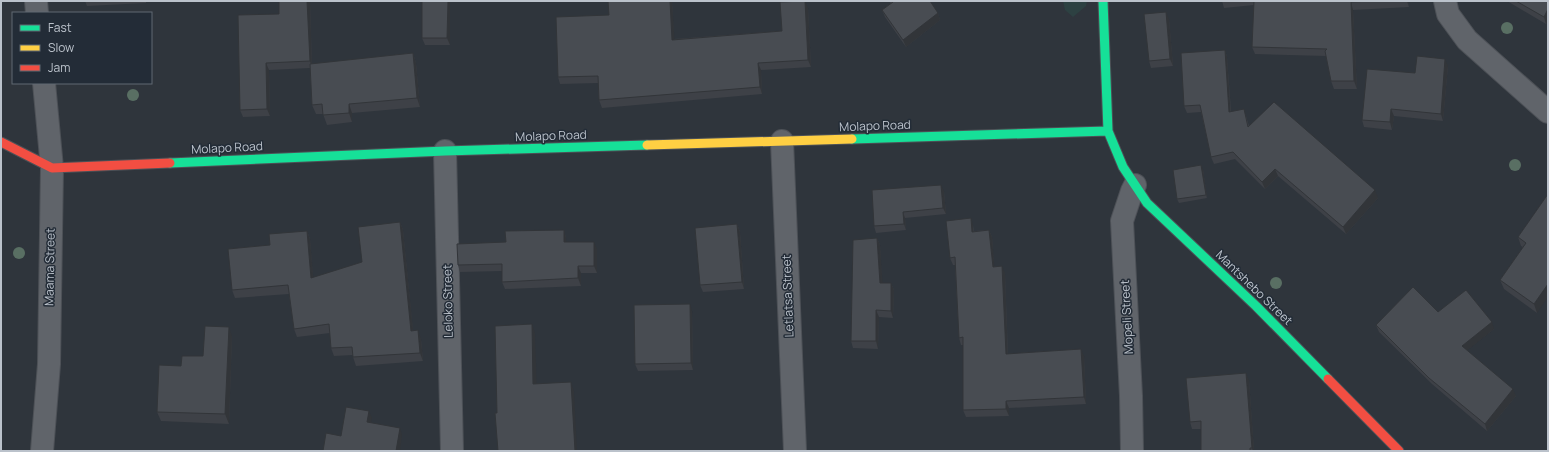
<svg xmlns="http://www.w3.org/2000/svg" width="1549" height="452" font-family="Manrope,sans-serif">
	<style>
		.green { fill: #2d4142 }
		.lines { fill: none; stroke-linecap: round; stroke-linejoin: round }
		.street-casing { stroke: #4d5157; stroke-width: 24 }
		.fast-casing { stroke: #4d5157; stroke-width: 11 }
		.slow-casing { stroke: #4d5157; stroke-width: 11 }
		.jam-casing { stroke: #4d5157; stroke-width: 11 }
		.street { stroke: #60646a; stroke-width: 22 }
		.fast { stroke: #16e098; stroke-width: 9 }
		.slow { stroke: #ffcf43; stroke-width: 9 }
		.jam { stroke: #f24e42; stroke-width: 9 }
		.tree { fill: #596f63 }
		.wall { fill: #3e4147 }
		.shaded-wall { fill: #323539 }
		.building { fill: #484c52; stroke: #323539 }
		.labels { text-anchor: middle; stroke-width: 3; stroke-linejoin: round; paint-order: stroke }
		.street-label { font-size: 12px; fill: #bbc2cb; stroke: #232c37 }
	</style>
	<rect width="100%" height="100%" fill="#2f353c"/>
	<path class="green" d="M1063,1H1087L1086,6L1073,17L1065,10Z"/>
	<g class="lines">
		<g class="street-casing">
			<path id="street" d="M36,1L37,13
				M1445,1L1448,14L1467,40L1548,112
				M782,141L795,451
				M445,151L452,451
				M42,451L49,364L52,168L44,83
				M1132,451L1131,396L1122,221L1132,191L1135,185"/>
		</g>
		<g class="fast-casing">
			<path id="fast" d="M1103,1L1108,131L1123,167L1147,203L1256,306L1328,379
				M852,139L1108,131
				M170,163L445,151L647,145"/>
		</g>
		<g class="slow-casing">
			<path id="slow" d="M647,145L852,139"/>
		</g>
		<g class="jam-casing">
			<path id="jam" d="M1,142L52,168L170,163
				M1328,379L1399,451"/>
		</g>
		<use href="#street" class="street"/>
		<use href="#fast" class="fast"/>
		<use href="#slow" class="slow"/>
		<use href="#jam" class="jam"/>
	</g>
	<g class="tree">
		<circle cx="1507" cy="28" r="6"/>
		<circle cx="133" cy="95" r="6"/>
		<circle cx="1515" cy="165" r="6"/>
		<circle cx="19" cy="253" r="6"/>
		<circle cx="1276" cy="283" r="6"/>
	</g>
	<path class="wall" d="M85,1H146V3L87,6Z
		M279,1H310L312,64L413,53L416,63L420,107L352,113V122L327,125L323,114H316L312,105L310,68L269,70L270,116L243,117L240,110L279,14Z
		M450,1V45H425L422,38Z
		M672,1L674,39L782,31L808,8L811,67L761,70L762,94L602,108L599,100L598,83L560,84L558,77L609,15Z
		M889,1H930L938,13L940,20L906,47L885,17L882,10L891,3Z
		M1222,1H1408L1409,7L1353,10L1357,89H1334L1331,81L1326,56L1255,54L1252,47L1254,5L1224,8Z
		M1507,1H1548V21L1546,24Z
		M1169,19L1173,66L1151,68L1149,61Z
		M1225,50L1227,57L1231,111L1246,116L1249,126L1378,198L1346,234L1278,176L1265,189L1235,159L1214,164L1211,157L1201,112L1187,113L1184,106Z
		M1448,66L1443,121L1394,116L1392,130L1364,127L1362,120L1415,73Z
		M1203,169L1207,198L1179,203L1177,199Z
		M944,191L946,214L905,218L906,230L876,233L874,226Z
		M1548,194L1537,313L1504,289L1500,280L1523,247L1521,246L1518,237Z
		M400,222L403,230L413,331L421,339L423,361L356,366L353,357V355L334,356L331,348L330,333L297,337L294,329L289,294L235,298L232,290L270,245L307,231L310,239L313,278L362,262Z
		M737,224L740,232L744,289L703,292L700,285Z
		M973,225L974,231L989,230L992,237L994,266L1005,273L1008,354L1084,356L1086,404L1009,408V416L966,417L963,410V345H961L959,338L955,265H953L950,258Z
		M564,230L566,238V242L597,249V273H581V286L505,289L502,282V271L460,272L458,265L506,242Z
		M877,238L880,245L882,283H891L894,290L893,318L879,317L878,349L853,348L851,341Z
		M692,311L693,370L638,371L635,364Z
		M1438,312L1494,329L1467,350L1516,396L1487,431L1432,384L1379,332L1376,325Z
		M232,336L229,424L161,421L157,412L181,366L203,356Z
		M1249,380L1254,451H1201V429H1192L1190,422Z"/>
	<path class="shaded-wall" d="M307,1H310L312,68L310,61Z
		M448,1H450V45L447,38Z
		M670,1H672L675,47L672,40Z
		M805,1L808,8L811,67L808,60Z
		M1407,1H1408L1409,7Z
		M1351,2L1353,10L1357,89L1354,81Z
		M1548,9V21L1546,24L1544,17Z
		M1166,12L1169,19L1173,66L1170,59Z
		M938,13L940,20L906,47L903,40Z
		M1225,50L1227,57L1231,119L1229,112Z
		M413,53L416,63L420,107L417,98Z
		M1445,59L1448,66L1443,121L1441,114Z
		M266,63L269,70L270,116L267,109Z
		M758,63L761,70L762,94L760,87Z
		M349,104L352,113V122L349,113Z
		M1391,109L1394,116L1392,130L1390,122Z
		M1201,165L1203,169L1207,198L1206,195Z
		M1275,169L1278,176L1265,189L1262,182Z
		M941,185L944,191L946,214L943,208Z
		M1375,190L1378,198L1346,234L1343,227Z
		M903,212L905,218L906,230L904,224Z
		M971,218L973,225L974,239L972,232Z
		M400,222L403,230L414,339L411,331Z
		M737,224L740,232L744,289L742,282Z
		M564,230L566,238L567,250L564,242Z
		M989,230L992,237L995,274L993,267Z
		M307,231L310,239L314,286L311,278Z
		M877,238L880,245L883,290L880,283Z
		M594,242L597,249V273L594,266Z
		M578,266L581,273V286L578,278Z
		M1002,266L1005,273L1008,361L1006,354Z
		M891,283L894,290L893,318L891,311Z
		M1548,284V297L1537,313L1534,304Z
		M690,304L692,311L693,370L691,363Z
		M876,310L879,317L878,349L876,341Z
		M1492,322L1494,329L1464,353L1462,346Z
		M532,324L535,333L537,393L533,384Z
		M229,327L232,336L229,424L225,414Z
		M418,330L421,339L423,361L420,353Z
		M1081,349L1084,356L1086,404L1084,397Z
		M1246,373L1249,380L1254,451H1253L1252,448Z
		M571,382L574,391L577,451H575Z
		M1513,389L1516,396L1487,431L1485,424Z
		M1006,401L1009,408V416L1006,409Z
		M369,411L372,418L370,429L367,422Z
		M400,428L402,435L400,451H396Z"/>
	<path class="building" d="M279,1H307L310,61L266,63L267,109L240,110L238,15L279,14Z
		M422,1H448L447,38H422Z
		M608,1H670L672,40L782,31L780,2L805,1L808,60L758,63L760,87L599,100L598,76L558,77L556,17L609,15Z
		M892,1H930L938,13L903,40L882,10L893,2Z
		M1254,1H1372L1351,2L1354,81H1331L1325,51L1327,49L1252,47Z
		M1516,1H1548V9L1544,17Z
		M1166,12L1170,59L1149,61L1144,14Z
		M1225,50L1229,112L1244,109L1248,127L1274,102L1375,190L1343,227L1275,169L1262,182L1233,152L1211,157L1200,105L1184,106L1181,53Z
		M413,53L417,98L349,104V113L323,115L322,104L312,105L310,64Z
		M1417,56L1445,59L1441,114L1391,109L1390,122L1362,120L1367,69L1415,73Z
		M1201,165L1206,195L1177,199L1173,170Z
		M941,185L943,208L903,212L904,224L874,226L872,190Z
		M1548,194V284L1534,304L1500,280L1526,243L1518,237Z
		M971,218L972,232L989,230L993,267L1002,266L1006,354L1081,349L1084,397L1006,401V409L963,410V337L959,338L955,257L950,258L946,221Z
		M400,222L411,331L418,330L420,353L353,357L352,347L331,348L329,324L294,329L288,285L232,290L228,249L270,245L269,234L307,231L311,278L362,262L358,227Z
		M737,224L742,282L700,285L695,228Z
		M564,230V242H594V266H578V278L502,282V264L458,265L457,244L506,242L505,231Z
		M877,238L880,283H891V311L876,310V341H851L853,240Z
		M1413,287L1438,312L1466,290L1492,322L1462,346L1513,389L1485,424L1429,378L1376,325Z
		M690,304L691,363L635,364L634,305Z
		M532,324L533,384L571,382L575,451H498L495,413H497L495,326Z
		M205,326L229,327L225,414L157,412L159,365L181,366L182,356H203Z
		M1246,373L1252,448H1250V451H1201V421L1190,422L1186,378Z
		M346,407L369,411L367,422L400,428L396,451H323L326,433L341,436Z"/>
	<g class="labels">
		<g class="street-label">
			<text transform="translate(875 126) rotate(-2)" y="4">Molapo Road</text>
			<text transform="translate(551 136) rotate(-2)" y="4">Molapo Road</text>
			<text transform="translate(227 148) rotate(-3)" y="4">Molapo Road</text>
			<text transform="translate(50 267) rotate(-89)" y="4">Maama Street</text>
			<text transform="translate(1254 288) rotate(44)" y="4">Mantshebo Street</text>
			<text transform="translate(788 296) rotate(-92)" y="4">Letlatsa Street</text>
			<text transform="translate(448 301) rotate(-91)" y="4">Leloko Street</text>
			<text transform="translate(1127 317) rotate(-93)" y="4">Mopeli Street</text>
		</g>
	</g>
	<rect width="1549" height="452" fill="none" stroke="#bbc2cb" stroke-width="4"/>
	<rect x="12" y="12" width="140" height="72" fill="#232c37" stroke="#606872"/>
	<rect x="20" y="25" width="20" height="6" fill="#16e098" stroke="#606872"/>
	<text x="48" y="32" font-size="12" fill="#bbc2cb">Fast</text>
	<rect x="20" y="45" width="20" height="6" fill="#ffcf43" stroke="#606872"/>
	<text x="48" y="52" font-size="12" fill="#bbc2cb">Slow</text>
	<rect x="20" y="65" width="20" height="6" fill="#f24e42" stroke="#606872"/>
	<text x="48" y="72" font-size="12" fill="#bbc2cb">Jam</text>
</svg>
